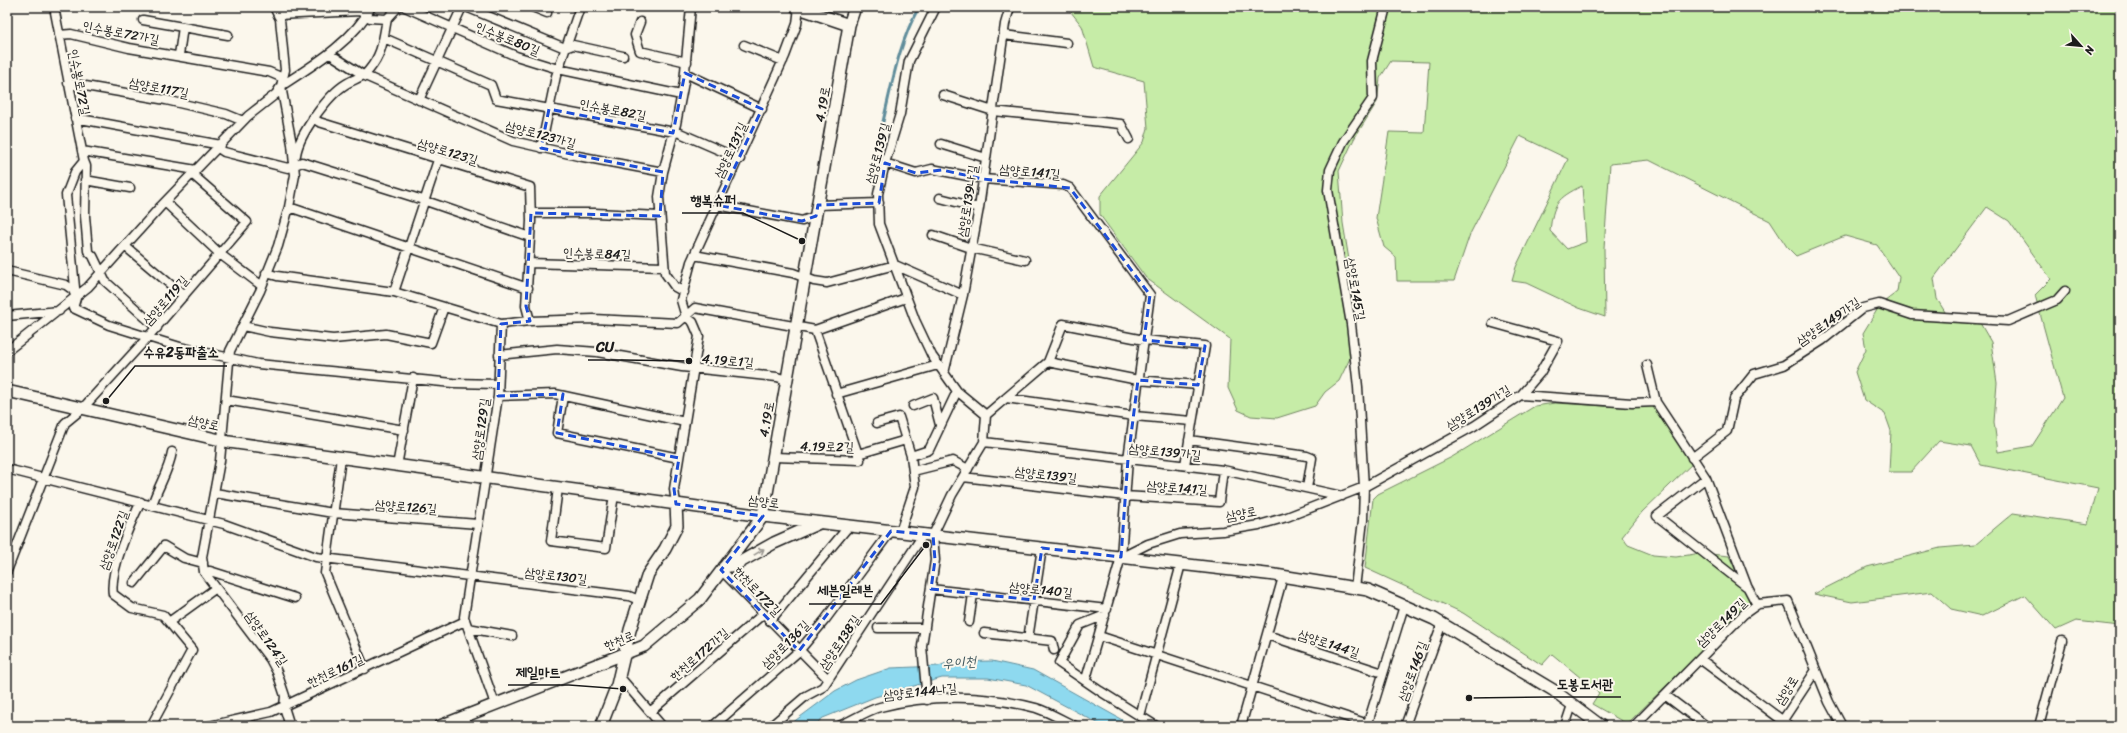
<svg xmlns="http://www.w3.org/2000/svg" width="2127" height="733" font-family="Sriracha,'Poor Story',sans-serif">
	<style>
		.green { fill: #c6eca7; stroke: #718462; fill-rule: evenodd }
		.water { fill: #8ed9ef; stroke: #608d9b }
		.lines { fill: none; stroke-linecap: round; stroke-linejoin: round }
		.stream { stroke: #608d9b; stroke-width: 3 }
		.street-casing { stroke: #1c1c1c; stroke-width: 11 }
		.secondary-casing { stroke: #1c1c1c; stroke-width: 14 }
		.street { stroke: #fbf7ec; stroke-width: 8 }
		.secondary { stroke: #fbf7ec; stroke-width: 11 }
		.oneway { stroke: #97948e }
		.marked { fill: none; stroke: #1d4ed8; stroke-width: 3; stroke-dasharray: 8 5; stroke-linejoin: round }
		.labels { text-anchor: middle; stroke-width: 4; stroke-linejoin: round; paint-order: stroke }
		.street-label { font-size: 13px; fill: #1c1c1c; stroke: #fbf7ec }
		.water-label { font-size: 14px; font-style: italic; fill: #3e555b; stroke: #fbf7ec }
		.leader { fill: none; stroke: #1c1c1c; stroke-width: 1.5 }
		.callout-dot { fill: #1c1c1c; stroke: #fbf7ec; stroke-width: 1.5 }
		.callout-label { font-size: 14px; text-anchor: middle; font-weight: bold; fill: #1c1c1c; stroke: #fbf7ec; stroke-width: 4; stroke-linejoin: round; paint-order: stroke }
	</style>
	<rect width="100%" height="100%" fill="#fbf7ec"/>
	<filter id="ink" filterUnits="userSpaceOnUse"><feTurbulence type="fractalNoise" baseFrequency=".025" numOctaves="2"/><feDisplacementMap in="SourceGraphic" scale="8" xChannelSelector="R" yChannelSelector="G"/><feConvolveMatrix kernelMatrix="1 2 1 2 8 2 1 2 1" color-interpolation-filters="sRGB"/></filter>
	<g filter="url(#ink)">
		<path class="green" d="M1067,7H2120V626L2076,621L2056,630L2025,595L1982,616L1951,609L1932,592L1852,602L1814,594L1867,567L1940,548L1975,545L2013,513L2088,524L2098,488L1981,465L1971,446L1939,441L1911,472H1889L1891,431L1885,414L1864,400L1855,372L1866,349L1863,333L1880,305L1897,292L1899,277L1877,245L1845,236L1796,256L1787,247L1770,221L1649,160L1610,164L1604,248L1605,317L1579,308L1526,283L1512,281L1516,267L1568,159L1520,136L1470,234L1454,281H1397L1396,257L1384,247L1376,218L1389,132L1424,133L1429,62L1391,61L1380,78L1377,102L1354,139L1339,171L1343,223L1350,266L1355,348L1339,381L1325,392L1315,406L1277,418L1251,416L1238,410L1228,388L1230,339L1146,278L1100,215V196L1144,142L1148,128L1144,81L1094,67L1082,26ZM1582,186L1586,242L1567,249L1550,231C1553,204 1557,198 1582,186ZM1987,207L2009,221L2051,279L2035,295L2063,398L2032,446L1998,452L1994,422L1997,383L1991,342L1980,323L1950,320L1937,299L1934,278Z
			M1555,403L1623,407L1657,406L1697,459L1642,512L1622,537L1628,545L1653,555L1676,557L1701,553L1729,556L1751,603L1627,724L1592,704L1599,693L1552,654L1542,665L1463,613L1365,568L1373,499L1378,494L1452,457L1535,406Z"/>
		<path class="water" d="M992,661L1033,670L1133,726H1103L1026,685L988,678H942L875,697L823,718L813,726H788L835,691L856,680L891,668L939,666L949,662Z"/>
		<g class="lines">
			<path class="stream" d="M880,134C891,91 897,46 919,7"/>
			<g class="street-casing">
				<path id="street" d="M54,7L84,161L75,172L66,195L76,298L73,308L109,325L180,347L258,364L453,383L498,384
					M274,7L280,19L285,70L283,78
					M405,7L516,56L558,69L681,95
					M466,7L565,48L573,45L623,56
					M532,7L547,13
					M278,15L360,11L370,18L387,19
					M387,19L398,7
					M143,20L228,35
					M640,22L635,35L640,51L687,62
					M1004,35L1067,43
					M384,38L491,85L496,99L680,133L740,159
					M744,45L783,61
					M330,54L363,75L513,141L578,156L663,172
					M179,55L183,27
					M685,73L762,109
					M68,83L166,100L226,114L243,121
					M281,86L292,144L295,175L289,207L278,246L260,291L230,351L220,461L202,557L204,572L270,659L277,672L285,696L284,707L290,726
					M281,86C312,66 354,41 371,7
					M943,95L993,111L1121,124L1129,139
					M419,100L462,7
					M75,118L221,145
					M313,118L319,122L530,187L531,221L526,306L530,321
					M941,144L986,158
					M218,148L224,152L288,168L302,162L423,200L530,237
					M541,148L556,76L580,7
					M82,151L196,170
					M296,155C299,134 328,95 346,84C354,79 364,77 369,70C383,53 383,39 387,19
					M84,161L86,166L85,216L88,251L93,256L105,281L157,328
					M885,163L916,173L932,169L983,179L1063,185L1070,188L1150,295L1128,459L1121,557L1086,679
					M85,180L130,188
					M940,198L979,208
					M165,202L220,254L262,286
					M717,205L802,221L816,216
					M818,205L879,203
					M289,207L528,288
					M531,213H595L660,216
					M933,235L971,248L1025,260
					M126,247L184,296
					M694,255L793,273L814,281L827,283L895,265L963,295
					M529,263L664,267
					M7,271L66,285L73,290L75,295
					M266,273L277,276L394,292L501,324L530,321L593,319L678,323L695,308L815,330L860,460L774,457
					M394,292L438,160
					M684,292L675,287L665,273L659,197L663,172L676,124L684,82L691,7
					M7,316L59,311
					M243,326L270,332L333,339L386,334L431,343L444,307
					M815,330L906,298
					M7,351L88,287L161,206L248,116L276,94L281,86L283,78L269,72L129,48L71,34L59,35
					M499,355L557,349L597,352L682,367L777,377L787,380
					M1048,362L1138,380L1198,385
					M944,373L963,295L979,208L1005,24L1010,7
					M836,394L938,365
					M1521,395L1632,403L1656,402L1647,365
					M498,396L555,394L685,422
					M563,396L557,433L679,458
					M1006,398L1134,416L1192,421
					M226,400L404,430
					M1656,402L1706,478L1747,586L1757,605
					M913,406L933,398L940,425
					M986,415L1048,362L1063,324L1144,340L1205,346L1185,465
					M877,423L899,417L911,456L915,487L900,532
					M1189,440L1307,456L1312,458L1307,488
					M984,442L1223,470L1342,496
					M858,454L906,440
					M911,456L929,450L957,391
					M341,458L325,573L365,669
					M1692,458L1727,431L1734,399L1754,374L1784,365L1823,340L1863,308L1879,304L1912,315L2008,321L2057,300L2065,291
					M397,466L413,378
					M7,469L224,524L316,557L629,596L639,600
					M913,471L953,461L968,469
					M963,477L1125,496L1219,502L1223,470
					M1706,478L1657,516L1746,586
					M558,488L551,541L606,548L614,495
					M215,493L333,513L478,524
					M141,502C130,523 109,572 113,594L132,608L163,615L192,650L151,726
					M676,504L674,489L699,336L693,322L686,317L681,300L691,262L785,56L797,24L799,7
					M152,505C158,486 169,471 172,452
					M1122,557L1148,544L1180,534L1223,531L1259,525L1287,517L1364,487L1474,426L1521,395L1540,373L1558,341L1493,323
					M721,570L828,679
					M7,571L65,423L82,409L148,337L247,222L192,174
					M204,572L210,571L295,598
					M134,583L164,546L184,558L203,563
					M1355,588L1363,520L1364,487L1358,387L1351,324L1328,190L1330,170L1343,142L1373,98L1372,61L1386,7
					M931,589L1107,609
					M1105,615L1080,625L1059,663L1100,691L1156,726
					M770,621L849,526
					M169,622L216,588
					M969,622L973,594
					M468,628L512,636
					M878,628H925
					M984,633L1052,641L1054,650
					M1267,635L1383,673
					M1099,636L1368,724
					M1028,639L1042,548
					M1700,659L1790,726
					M619,676L662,726
					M1665,695L1706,726
					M927,700L922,646L935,560L933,535L952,495L984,442L986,415L957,391L932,356L915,320L879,224L878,194L885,163L900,114L909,61L936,7
					M495,704L464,617L498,396L501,324
					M650,712L763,614
					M1140,716L1181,564
					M209,726L271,712L465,621
					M713,726L799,651L825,620L891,531
					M771,726L806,696L823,687L923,535
					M839,726C851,721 868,710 880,707C929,694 987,695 1036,708C1049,712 1062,720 1075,726
					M1241,726L1283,577
					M1367,726L1404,606
					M1405,726L1442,623
					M1565,726L1572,705
					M1634,726L1744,614L1758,604L1788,601L1829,702L1842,726
					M1779,726L1816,670
					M2039,726L2062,641"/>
			</g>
			<g class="secondary-casing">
				<path id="secondary" d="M796,7L849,25
					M7,391L229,442L763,516L1275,575L1368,590L1434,619L1553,690L1601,726
					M724,567L735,565L774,543L819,523
					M440,726L644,646L700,599L763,516L849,25L855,7
					M601,726L617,685L630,630L648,574L665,549L677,526L676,504"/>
			</g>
			<use href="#street" class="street"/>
			<use href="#secondary" class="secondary"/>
		</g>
		<defs><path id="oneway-shaft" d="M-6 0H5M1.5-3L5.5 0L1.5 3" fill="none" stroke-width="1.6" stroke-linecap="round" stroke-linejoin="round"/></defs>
		<use class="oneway" href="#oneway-shaft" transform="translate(759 552) rotate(-31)"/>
	</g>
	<path class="marked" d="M685,73L762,109L717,205L802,221L816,216L818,205L879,203L885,163L916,173L942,170L983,179L1070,188L1150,295L1144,340L1205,346L1198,385L1138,380L1128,459L1121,557L1042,548L1034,600L931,589L935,560L933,535L891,531L799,651L721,570L763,516L676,504L674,489L679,458L557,433L563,394L498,396L501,324L530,321L526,306L531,213L660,216L663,172L541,148L549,109L673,133Z"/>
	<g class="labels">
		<g class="street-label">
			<text transform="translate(121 32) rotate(11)" y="5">인수봉로72가길</text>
			<text transform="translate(508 38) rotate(22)" y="5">인수봉로80길</text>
			<text transform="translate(80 82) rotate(79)" y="5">인수봉로72길</text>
			<text transform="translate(159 87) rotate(11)" y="5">삼양로117길</text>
			<text transform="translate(822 104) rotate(-80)" y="5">4.19로</text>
			<text transform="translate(613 109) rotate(11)" y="5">인수봉로82길</text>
			<text transform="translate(541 134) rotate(15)" y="5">삼양로123가길</text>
			<text transform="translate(730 150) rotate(-65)" y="5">삼양로131길</text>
			<text transform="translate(448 151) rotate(17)" y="5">삼양로123길</text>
			<text transform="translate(877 153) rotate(-75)" y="5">삼양로139길</text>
			<text transform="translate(1030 171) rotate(5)" y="5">삼양로141길</text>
			<text transform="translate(967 201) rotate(-81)" y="5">삼양로139나길</text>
			<text transform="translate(597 253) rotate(2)" y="5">인수봉로84길</text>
			<text transform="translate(1356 289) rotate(80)" y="5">삼양로145길</text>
			<text transform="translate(165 300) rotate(-49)" y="5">삼양로119길</text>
			<text transform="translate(1828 321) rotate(-35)" y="5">삼양로149가길</text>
			<text transform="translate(728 360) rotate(5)" y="5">4.19로1길</text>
			<text transform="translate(1478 407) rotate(-32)" y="5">삼양로139가길</text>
			<text transform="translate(766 419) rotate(-80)" y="5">4.19로</text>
			<text transform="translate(204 422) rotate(13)" y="5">삼양로</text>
			<text transform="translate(480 429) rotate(-82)" y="5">삼양로129길</text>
			<text transform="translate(827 446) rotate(1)" y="5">4.19로2길</text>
			<text transform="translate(1165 451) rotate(6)" y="5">삼양로139가길</text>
			<text transform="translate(1046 474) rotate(7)" y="5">삼양로139길</text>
			<text transform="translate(1177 487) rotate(4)" y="5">삼양로141길</text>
			<text transform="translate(764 501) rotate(7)" y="5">삼양로</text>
			<text transform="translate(406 506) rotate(4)" y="5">삼양로126길</text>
			<text transform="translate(1241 513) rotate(-10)" y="5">삼양로</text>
			<text transform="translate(113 540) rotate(-70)" y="5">삼양로122길</text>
			<text transform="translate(556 575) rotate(7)" y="5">삼양로130길</text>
			<text transform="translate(1041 589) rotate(6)" y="5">삼양로140길</text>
			<text transform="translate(758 591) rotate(46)" y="5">한천로172길</text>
			<text transform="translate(1721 622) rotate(-44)" y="5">삼양로149길</text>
			<text transform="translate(267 638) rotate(55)" y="5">삼양로124길</text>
			<text transform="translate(619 640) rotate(-22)" y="5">한천로</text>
			<text transform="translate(839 642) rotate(-56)" y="5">삼양로138길</text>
			<text transform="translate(1329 643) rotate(18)" y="5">삼양로144길</text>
			<text transform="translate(785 644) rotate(-45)" y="5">삼양로136길</text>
			<text transform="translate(699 654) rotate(-41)" y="5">한천로172가길</text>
			<text transform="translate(335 670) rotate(-25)" y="5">한천로161길</text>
			<text transform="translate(1412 671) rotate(-70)" y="5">삼양로146길</text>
			<text transform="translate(1786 690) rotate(-57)" y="5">삼양로</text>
			<text transform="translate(920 691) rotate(-6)" y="5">삼양로144나길</text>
		</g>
		<g class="water-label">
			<text transform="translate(959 662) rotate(-4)" y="5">우이천</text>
		</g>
	</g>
	<path class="leader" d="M802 241L743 213H682M689 361L622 360H588M106 401L135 366H227M926 545L881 604H809M623 689L569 685H508M1469 698L1548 697H1621"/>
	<g class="callout-dot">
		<circle cx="802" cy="241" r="4"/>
		<circle cx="689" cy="361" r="4"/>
		<circle cx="106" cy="401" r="4"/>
		<circle cx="926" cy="545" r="4"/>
		<circle cx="623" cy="689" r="4"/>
		<circle cx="1469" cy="698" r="4"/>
	</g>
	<g class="callout-label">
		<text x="713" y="205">행복슈퍼</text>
		<text x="605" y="352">CU</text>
		<text x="181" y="357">수유2동파출소</text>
		<text x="845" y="595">세븐일레븐</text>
		<text x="538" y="677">제일마트</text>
		<text x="1585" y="689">도봉도서관</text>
	</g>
	<rect width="2127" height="733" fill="none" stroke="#fbf7ec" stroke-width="24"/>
	<rect x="12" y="12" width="2103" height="709" fill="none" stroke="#1c1c1c" stroke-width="1.5" filter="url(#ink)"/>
	<g transform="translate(2081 46) rotate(117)" stroke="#fbf7ec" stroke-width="3" paint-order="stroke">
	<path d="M0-3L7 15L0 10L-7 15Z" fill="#1c1c1c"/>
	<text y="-6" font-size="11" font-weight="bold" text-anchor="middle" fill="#1c1c1c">N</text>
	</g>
</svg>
